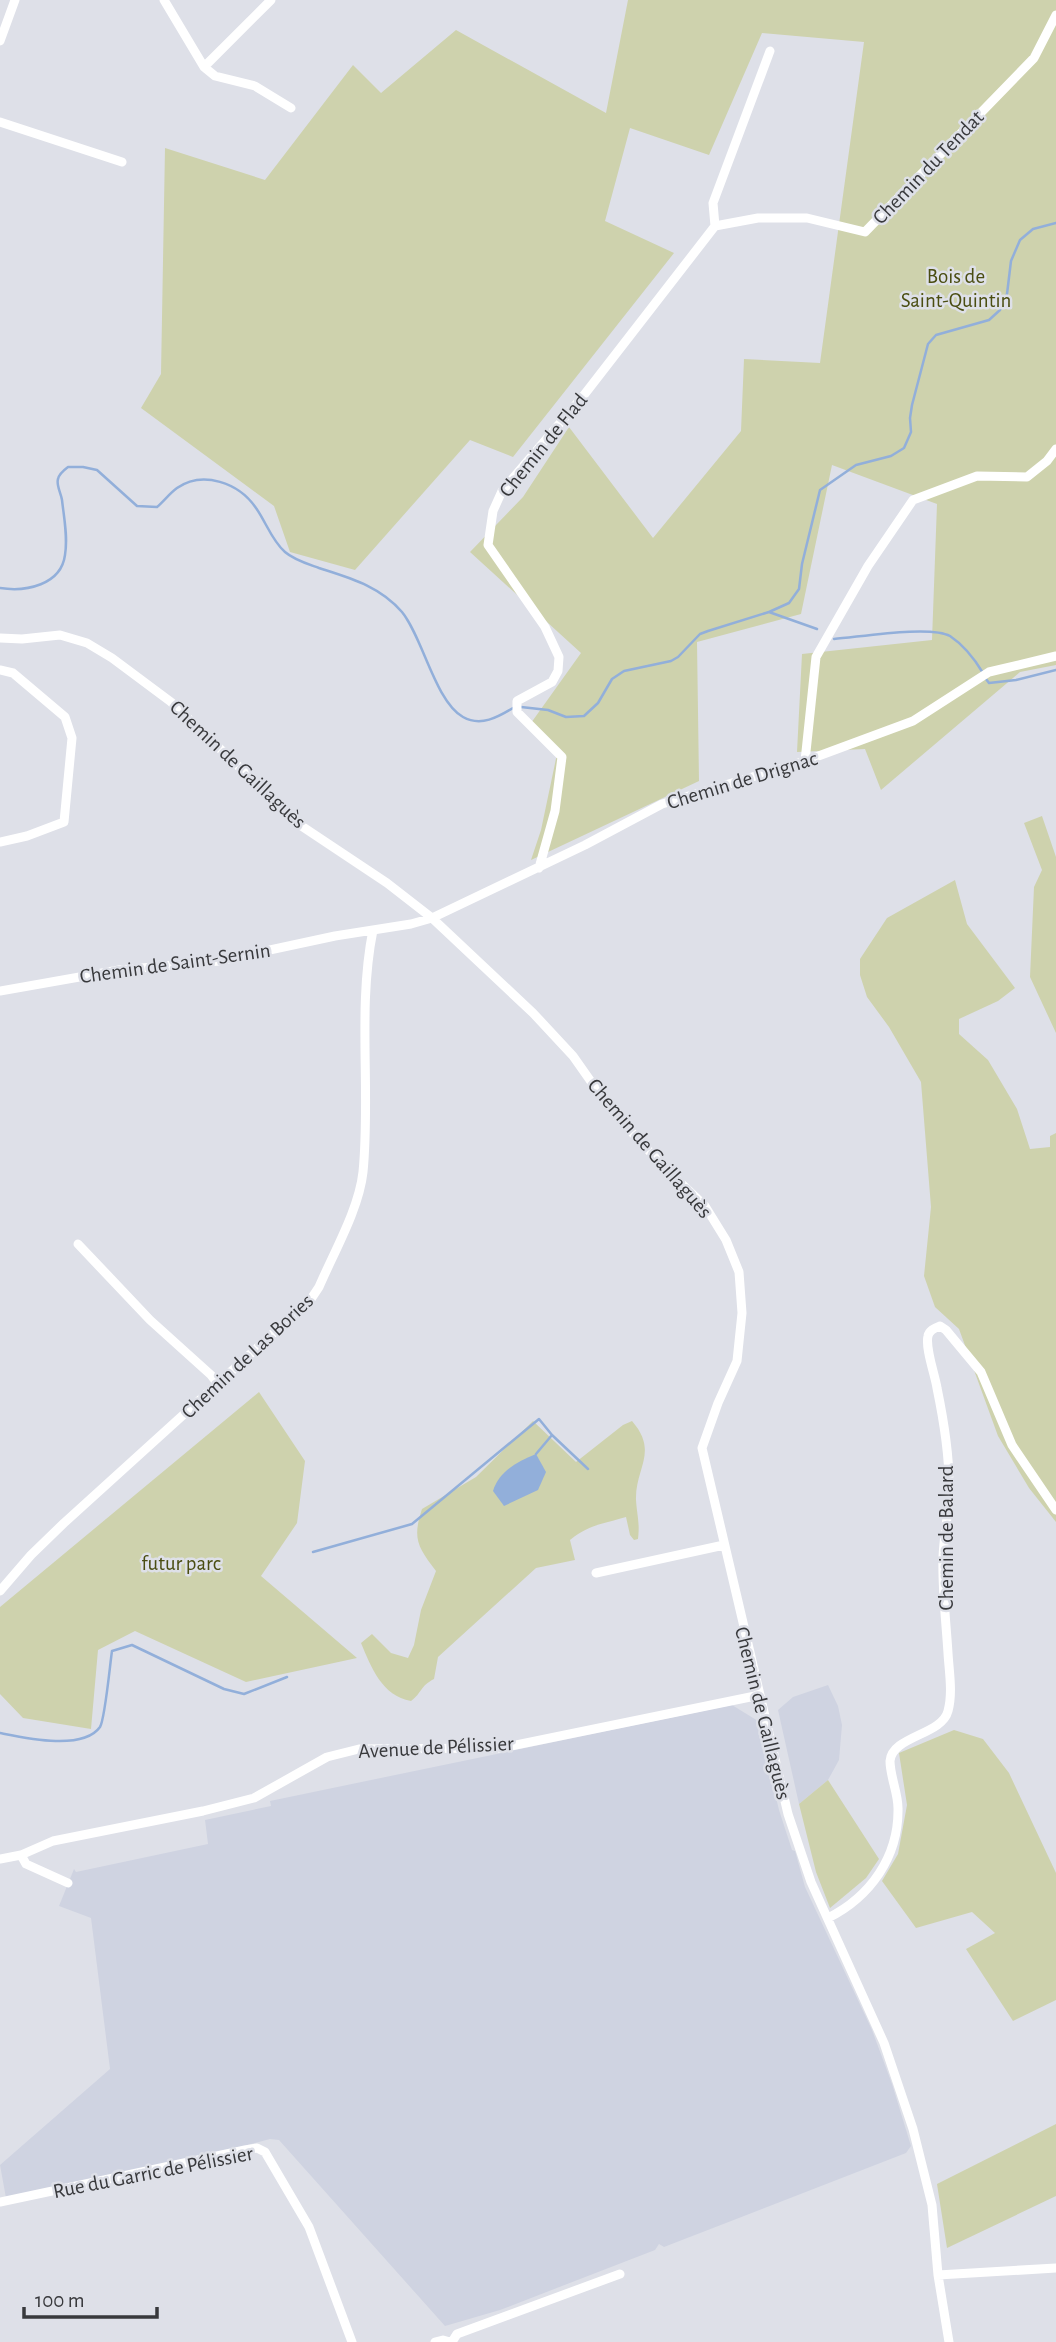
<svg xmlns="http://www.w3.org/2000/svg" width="1056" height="2342" font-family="'Alegreya Sans',sans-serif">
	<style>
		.built { fill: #cfd3e1 }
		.green { fill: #ced2ad }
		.water { fill: #92afda }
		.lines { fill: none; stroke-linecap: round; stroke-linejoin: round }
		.stream { stroke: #92afda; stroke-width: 2.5 }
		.minor { stroke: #fff; stroke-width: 9 }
		.labels { text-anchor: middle; stroke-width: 5; stroke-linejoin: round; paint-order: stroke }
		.street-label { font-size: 21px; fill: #38393c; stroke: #dee0e8 }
		.park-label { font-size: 21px; fill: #4a4d11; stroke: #dee0e8 }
	</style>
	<rect width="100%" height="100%" fill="#dee0e8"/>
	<path class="built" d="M828,1685L838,1706L842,1725L839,1760L828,1780L799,1804L778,1710L793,1697Z
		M732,1705L758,1721L779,1810L792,1850L795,1851L805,1887L872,2030L892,2084L911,2146L906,2153L664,2247L659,2244L655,2250L500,2310L445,2326L279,2140L270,2139L217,2153L6,2198L0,2165L110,2069L91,1918L59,1906L74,1869L76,1872L208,1844L205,1820L271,1806L270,1801Z"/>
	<path class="green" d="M628,0H1056V665L1020,672L881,790L865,749L797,752L802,654L932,640L937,504L832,465L801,614L697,642L699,781L531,860L541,830L557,754L531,723L581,653L470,552L523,497L569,427L653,538L741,431L744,359L820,363L864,42L762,33L709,155L630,128L605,221L674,253L513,457L470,440L355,570L290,552L274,506L141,408L161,374L165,148L265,180L353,65L381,93L456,30L606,113Z
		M1042,816L1056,857V1033L1030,977L1034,887L1042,870L1024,823Z
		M955,880L967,924L1015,988L998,1001L959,1019V1034L988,1060L1017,1109L1030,1149L1050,1147V1136L1056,1133V1522L1029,1488L998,1436L959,1329L935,1307L924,1276L931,1207L921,1082L889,1027L867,997L860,975V959L887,918Z
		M259,1392L305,1461L297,1523L261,1576L357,1658L246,1682L135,1631L98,1650L91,1729L23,1718L0,1694V1607Z
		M533,1421L576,1462L623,1425L632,1421C659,1452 635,1468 636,1500C637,1516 640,1522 638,1539L634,1540L630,1535L626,1517C603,1524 590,1524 570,1540L575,1560L536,1568L438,1657L434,1679C420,1686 422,1693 411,1701C382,1696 371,1667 361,1643L372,1634L391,1653L408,1658L414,1645L421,1610L436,1571C418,1547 412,1539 422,1509L476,1477Z
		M954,1730L983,1739L1009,1773L1056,1873V2000L1013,2021L966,1949L995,1933L972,1912L916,1928L882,1881L898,1854L907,1805L899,1753Z
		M828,1780L879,1859L866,1878L830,1908L816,1872L799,1804Z
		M1056,2124V2196L947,2248L937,2184Z"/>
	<path class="water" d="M536,1454L546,1472L538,1490L504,1506L493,1491C499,1471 517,1462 536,1454Z"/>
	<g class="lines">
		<path class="stream" d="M0,588C26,592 61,585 65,555C68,537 64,518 62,500C61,493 56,485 58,479C59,474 64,470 68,467H83L97,470L137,506L157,507C164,501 170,493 177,488C203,470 239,483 256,508C266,522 272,541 285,552C294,560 308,564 319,568C350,578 380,586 402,612C423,638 435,701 463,717C481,727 498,717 513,708
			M769,612L789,603L799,589L802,564L820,490L856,465L891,456L904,448L911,432L910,418L912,405L928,344L936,335L989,320L1000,310L1007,294L1011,261L1020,240L1033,229L1056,223
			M834,639C860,637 930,625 950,636C965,646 974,658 983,673
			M986,679L989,683L1016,680L1056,670
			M521,707L548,710L566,717L584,716L598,703L612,679L624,671L671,661L678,657L700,634L708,631L769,612L817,629
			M536,1454L552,1435L588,1469
			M313,1552L412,1524L539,1419L552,1435
			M0,1733C25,1738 83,1751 100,1727C105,1719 110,1664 112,1651L132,1645L224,1689L244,1694L287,1677"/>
		<path class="minor" d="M164,0L204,67L215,76L255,86L291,108
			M0,41L15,0
			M204,67L271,0
			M0,122L122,162
			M715,226L758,218H807L865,232L1034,58L1056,15
			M0,638L22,639L60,635L87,643L112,658L171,702L300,825L387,883L432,918L533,1013L573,1056L611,1110L665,1168L705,1206L726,1240L739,1272L742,1313L737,1361L718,1403L702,1448L788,1814L811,1882L884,2043L913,2129L932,2205L938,2275L949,2342
			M0,670L13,673L65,717L72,738L64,822L27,836L0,842
			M805,761L816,657L868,566L913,500L977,476L1027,477L1047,461L1056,449
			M539,868L555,811L562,757L517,712V701L552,682L558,671L559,657L545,627L488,545L493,511L502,491L584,395L715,226L713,203L770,51
			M0,991L119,970L219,961L335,936L411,924L432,918L585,845L662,804L805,761L913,721L989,672L1056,656
			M78,1244L150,1320L211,1375L218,1384
			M596,1573L724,1545
			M0,1591L31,1555L64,1523L311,1299L319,1287C334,1252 359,1209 363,1172C371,1091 357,1009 373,930
			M21,1855L26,1864L68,1883
			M0,1859L21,1855L53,1841L203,1811L254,1798L327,1757L359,1749L501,1748L760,1695
			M828,1918C870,1897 899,1857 898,1808C898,1793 890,1776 890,1761C892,1736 942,1735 948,1711C953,1693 949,1671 948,1653C946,1621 942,1589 943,1557C944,1532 950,1508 949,1483C949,1454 943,1417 937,1388C935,1375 925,1348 928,1336C929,1330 935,1328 940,1326L946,1330L981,1372L1012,1445L1056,1510
			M0,2202L245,2150L257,2148L265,2152L309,2227L352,2342
			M938,2275L1056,2268
			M435,2342L443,2340L450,2342
			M452,2342L457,2334L620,2274"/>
	</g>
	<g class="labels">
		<g class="street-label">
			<text transform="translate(928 167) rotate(-46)" y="7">Chemin du Tendat</text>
			<text transform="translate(543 445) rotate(-51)" y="7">Chemin de Flad</text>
			<text transform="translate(238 764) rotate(43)" y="7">Chemin de Gaillaguès</text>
			<text transform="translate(742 780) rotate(-17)" y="7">Chemin de Drignac</text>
			<text transform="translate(175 963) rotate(-8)" y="7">Chemin de Saint-Sernin</text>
			<text transform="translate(650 1148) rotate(49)" y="7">Chemin de Gaillaguès</text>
			<text transform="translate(247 1356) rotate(-43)" y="7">Chemin de Las Bories</text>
			<text transform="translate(946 1538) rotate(-90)" y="7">Chemin de Balard</text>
			<text transform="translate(763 1713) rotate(76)" y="7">Chemin de Gaillaguès</text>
			<text transform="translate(436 1747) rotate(-3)" y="7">Avenue de Pélissier</text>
			<text transform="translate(153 2172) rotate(-11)" y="7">Rue du Garric de Pélissier</text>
		</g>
		<g class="park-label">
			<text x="956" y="283">Bois de<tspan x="956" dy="24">Saint-Quintin</tspan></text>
			<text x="181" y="1570">futur parc</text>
		</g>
	</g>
	<path d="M24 2307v10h133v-10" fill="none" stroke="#38393c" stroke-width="3.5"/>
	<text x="35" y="2307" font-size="21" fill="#38393c" stroke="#dee0e8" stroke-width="5" paint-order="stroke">100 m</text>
</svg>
